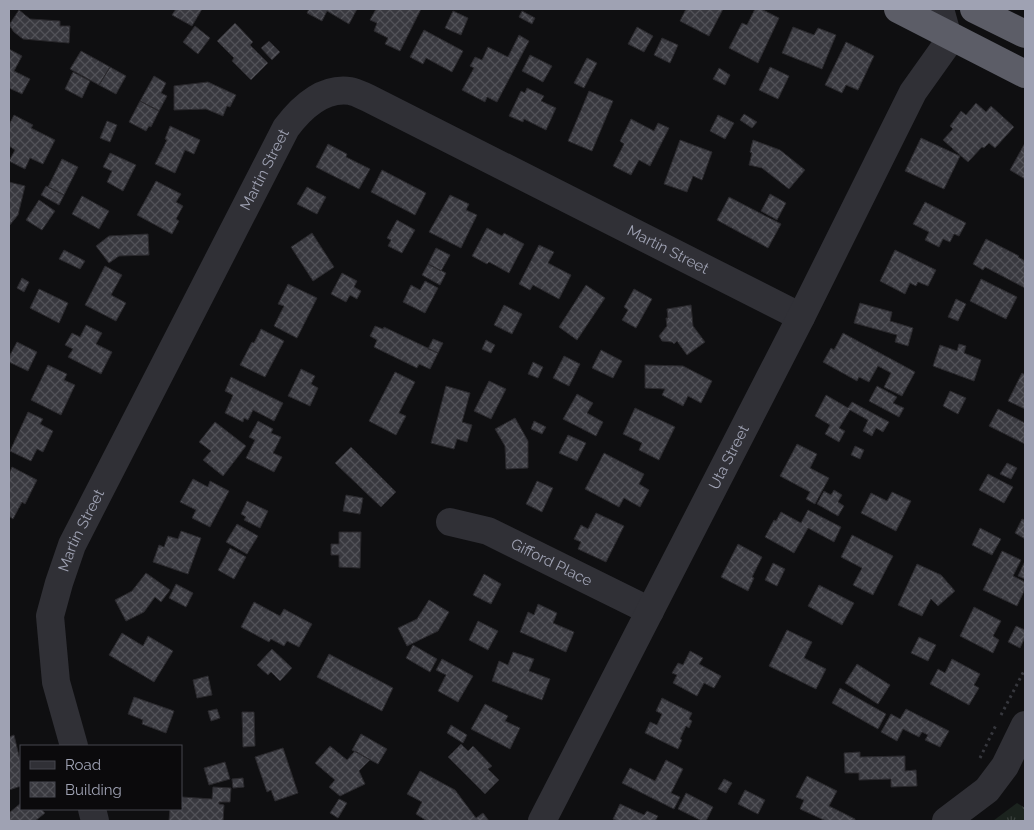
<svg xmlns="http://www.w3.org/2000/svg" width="1034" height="830" font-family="Raleway,sans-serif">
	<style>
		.park { fill: url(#park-tufts) }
		.building { fill: url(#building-cross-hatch); stroke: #2a292d }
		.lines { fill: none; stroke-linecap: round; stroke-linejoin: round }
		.path { stroke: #36373d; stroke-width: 3; stroke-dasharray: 2.5 4; stroke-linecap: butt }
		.minor { stroke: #303036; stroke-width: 28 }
		.highway { stroke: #5c5d67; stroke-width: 28 }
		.labels { text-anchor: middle; stroke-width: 4; stroke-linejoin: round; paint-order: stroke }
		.street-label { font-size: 15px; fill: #9fa2b3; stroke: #0b0a0c }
	</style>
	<defs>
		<pattern id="park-tufts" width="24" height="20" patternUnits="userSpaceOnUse" patternTransform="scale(1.25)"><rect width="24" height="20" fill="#1b231e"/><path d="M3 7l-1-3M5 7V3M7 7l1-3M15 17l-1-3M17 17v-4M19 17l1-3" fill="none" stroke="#39403c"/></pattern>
		<pattern id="building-cross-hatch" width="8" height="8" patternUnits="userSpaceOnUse" patternTransform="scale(1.25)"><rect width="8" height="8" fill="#39393f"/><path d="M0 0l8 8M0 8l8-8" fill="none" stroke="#525258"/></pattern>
	</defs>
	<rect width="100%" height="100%" fill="#0f0f11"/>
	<path class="park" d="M1017,803L1025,808V821H993Z"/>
	<path class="building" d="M176,9H202L192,26L172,15Z
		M309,9H357L349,24L327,11L322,21L307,13Z
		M376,9H421L400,51L385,44L388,38L374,31L377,23L370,20Z
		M686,9H723L709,36L680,21Z
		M755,9H761L779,18L758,63L729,48L742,23L747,25Z
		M19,10L30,19L60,21V26H70L69,43L23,39L14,32L9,25Z
		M453,11L468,18L461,35L445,28Z
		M522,11L535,18L532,24L519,17Z
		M235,23L253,42L250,45L268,63L251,80L232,61L234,58L217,41Z
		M195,26L210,38L198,54L183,42Z
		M637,27L653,36L644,52L628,44Z
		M793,27L814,35L818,28L836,35L822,69L782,53Z
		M424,30L463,51L452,72L426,58L423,64L410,57Z
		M519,35L529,41L497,102L487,97L485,102L462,90L474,68L470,66L475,57L482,60L488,47L508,57Z
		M662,38L678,45L670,63L654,55Z
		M269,41L280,52L272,60L261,48Z
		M846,42L874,56L858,90L846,85L842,93L825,85Z
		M9,49L22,56L14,71L30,79L22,94L9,88Z
		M81,51L110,67L99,85L70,69Z
		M530,55L552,66L543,82L522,71Z
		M587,58L597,63L584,88L574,83Z
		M110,67L126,76L116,94L99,85Z
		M770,67L789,76L778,99L759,90Z
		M719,68L730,75L725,85L713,79Z
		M73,72L90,81L82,98L65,89Z
		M154,76L166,83L161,93L167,96L159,111L140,101Z
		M208,82L236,95L230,107L227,106L223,116L206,109L174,110V86Z
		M527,88L544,96L541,101L556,108L546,130L524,119L523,122L509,116L521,91L525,93Z
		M589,91L613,101L592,151L568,141Z
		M140,101L159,111L151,127L149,126L146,131L129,122Z
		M976,103L986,112L991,106L1014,127L995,148L989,143L984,148L982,147L968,162L943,140L953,129L950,126L961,111L966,115Z
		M744,114L757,122L752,128L740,120Z
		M14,115L33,125L31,128L55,140L43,164L30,158L25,169L9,161L15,150L9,146V125Z
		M718,115L734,123L725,139L710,131Z
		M631,119L654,131L658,123L669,128L650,166L639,160L631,175L613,166L624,144L620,141Z
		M107,121L117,125L110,142L100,138Z
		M170,126L200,140L194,154L185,150L175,173L155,164L167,140L165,139Z
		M921,138L960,156L944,189L905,171Z
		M680,140L712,152L702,180L693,176L687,192L664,184Z
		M753,140L780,150L805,170L789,189L762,168L749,165L752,153L750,152Z
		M1025,143V179L1010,170Z
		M328,144L347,154L346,157L370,169L359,189L316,167Z
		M110,153L136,165L123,191L107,182L112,171L103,167Z
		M62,159L78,167L64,195L48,187Z
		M382,170L426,193L415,215L371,192Z
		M156,181L181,194L176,202L183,206L176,219L179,221L172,234L137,215Z
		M9,182L25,186L18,215L9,226Z
		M46,186L64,195L59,205L41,195Z
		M307,187L326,197L317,214L297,204Z
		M770,194L786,203L777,220L761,211Z
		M450,195L469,204L466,210L477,215L461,248L429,232Z
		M82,196L109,211L99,229L72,214Z
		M729,197L781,224L768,248L717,220Z
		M39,200L55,211L42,230L26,220Z
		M925,202L966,223L959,236L954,234L950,242L943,239L939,247L925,240L929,232L913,224Z
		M397,220L415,230L402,253L388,246L391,240L387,238Z
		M487,228L502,236L504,233L524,244L509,273L489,262L487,264L472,256Z
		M312,233L334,267L313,281L291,247Z
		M148,234L149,255L119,256L109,263L96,246L109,236Z
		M986,239L1019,256L1018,257L1025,261V288L985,267L983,270L973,264Z
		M539,245L554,252L548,263L571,275L559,299L533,285L530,290L519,284Z
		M436,248L450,255L441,271L428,264Z
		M64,250L85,261L80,269L59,259Z
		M895,250L936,270L928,286L918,282L916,286L910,283L905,294L880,281Z
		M428,264L446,273L440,285L422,275Z
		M105,266L122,275L111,295L126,303L116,321L85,305Z
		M342,273L357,281L354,287L361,291L357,299L350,295L346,302L331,294Z
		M22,278L29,282L24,292L17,288Z
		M981,279L1017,297L1006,319L970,301Z
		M425,281L438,288L425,313L403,302L411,285L420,290Z
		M288,284L317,298L297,338L274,326L284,306L278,304Z
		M586,285L605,298L577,340L559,327Z
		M39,289L68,303L59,323L30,308Z
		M634,289L652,299L636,328L622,320L628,310L624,307Z
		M956,299L966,304L958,321L948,317Z
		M860,303L892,312L890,321L913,328L908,346L895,342L897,335L854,323Z
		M504,305L522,314L512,334L494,325Z
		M691,305L693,326L705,342L687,355L677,341L674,344L672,342L662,341L659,336L667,326L666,318H668L667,309Z
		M86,325L102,333L96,344L112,352L101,374L68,357L73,349L65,345L72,333L80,337Z
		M375,326L383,329L384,327L438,353L430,369L419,364L417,368L374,347L377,340L370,336Z
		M261,329L284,341L265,377L240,365L252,342L254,343Z
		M843,333L915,372L902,396L884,387L891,373L878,366L869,382L859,377L857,381L823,362L831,348L834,350Z
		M433,339L443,343L438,353L428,349Z
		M486,340L495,345L491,353L482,349Z
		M17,342L37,352L28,371L9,362V357Z
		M959,344L966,346L964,353L981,360L974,381L933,366L940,345L957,351Z
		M601,350L622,361L613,378L592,368Z
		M564,356L580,364L569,386L553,378Z
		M533,362L543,367L538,378L528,374Z
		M48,365L67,374L64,380L75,385L61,415L31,400Z
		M645,365L683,366L712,381L701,403L688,396L683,406L662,395L665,389L645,388Z
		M301,369L315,376L311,384L318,388L310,406L288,396Z
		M395,372L415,382L399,413L406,416L396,435L369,421Z
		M1022,373L1025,375V409L1008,401Z
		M231,377L283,403L274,421L253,410L248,420L244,418L243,422L225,413L233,395L225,391Z
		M489,381L506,389L491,419L474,411Z
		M446,386L470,393L462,422L472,425L467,442L457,439L454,449L431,443Z
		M877,386L897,397L893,403L904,408L899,417L869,401Z
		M950,391L966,398L958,414L943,406Z
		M577,394L593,403L587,413L603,422L596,436L563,419Z
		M826,395L848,408L852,402L889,422L883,432L876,428L872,436L863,431L868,420L850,410L839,428L845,431L839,442L825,434L830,425L815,416Z
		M635,408L675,427L659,460L639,450L642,443L623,434Z
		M998,409L1025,423V444L989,426Z
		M28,412L43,419L40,424L53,431L43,452L37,449L31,461L10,451Z
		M515,418L528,441V468L506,469L505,446L495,429Z
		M258,421L273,429L271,433L281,437L273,453L282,457L274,472L246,458L255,440L249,437Z
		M534,421L546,427L542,434L531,429Z
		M215,422L246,446L223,476L203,460L211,451L199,442Z
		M568,435L586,443L577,461L559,453Z
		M797,444L817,454L810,468L829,478L815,504L806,499L810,492L780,476Z
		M855,446L864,450L860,459L851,455Z
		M351,447L396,492L381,507L335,463Z
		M604,453L644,474L639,484L649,490L640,507L624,498L619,507L585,489Z
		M1007,463L1017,468L1011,479L1000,474Z
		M12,467L37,480L25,504L22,502L13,519L9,516V474Z
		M988,474L1013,487L1004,503L979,490Z
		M193,479L208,487L210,481L229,491L210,527L192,518L196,510L180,502Z
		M537,481L553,488L542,512L526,504Z
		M834,490L842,495L838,502L844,506L838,516L817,504L824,491L831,495Z
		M892,492L911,501L896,531L861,513L871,493L887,501Z
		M346,495L363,498L360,514L343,511Z
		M247,501L268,511L260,528L244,520L246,517L241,514Z
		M808,510L841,527L834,542L808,528L794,553L765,537L774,520L776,521L781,512L801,523Z
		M596,513L624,526L606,562L578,549L581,542L574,539L581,525L588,529Z
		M1022,519L1025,520V539L1015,533Z
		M237,524L258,536L247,554L226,542Z
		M980,528L1001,539L992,555L972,545Z
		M181,531L201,538L188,574L153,562L159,545L164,547L168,536L178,539Z
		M339,532H361L360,568L339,567V555H331V544H339Z
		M852,535L893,556L873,595L853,585L862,568L841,557Z
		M738,544L762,557L752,577L754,578L748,591L721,577Z
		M230,548L246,557L234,579L218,570Z
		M1002,551L1021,560L1013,576L1025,582V589L1017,606L983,590Z
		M1025,561V579L1018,576Z
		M773,563L785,569L777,586L765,580Z
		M917,564L941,575L955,591L938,606L931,599L922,616L898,605Z
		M146,573L170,590L161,602L155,597L144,612L126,621L115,600L132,591Z
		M484,574L501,584L491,604L473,595Z
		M176,584L193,593L186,607L169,598Z
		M819,585L854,603L842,625L808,606Z
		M429,600L449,612L438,631L407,646L398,628L417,619Z
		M254,602L280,616L284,609L312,624L299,647L287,641L284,646L271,639L269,642L241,627Z
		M538,604L557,613L553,623L574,632L566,652L520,632L528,612L534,615Z
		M974,607L1001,621L993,636L999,640L993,653L960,636Z
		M478,621L498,631L488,650L469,640Z
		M1016,626L1025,630V637L1020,648L1008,642Z
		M787,630L812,642L804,658L826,669L816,689L769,666Z
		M122,633L143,646L148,636L173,651L154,682L109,655Z
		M919,637L936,645L928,661L911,653Z
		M413,645L437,659L430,672L406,658Z
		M272,649L292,668L280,681L271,672L268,675L257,665Z
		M690,651L703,658L699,664L721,676L714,688L704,683L697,696L673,683L677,675L672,673L678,663L683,665Z
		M513,652L534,659L529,671L550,679L542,700L492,681L499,661L508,665Z
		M329,654L393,688L382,711L317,677Z
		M442,659L473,676L458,702L438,691L446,675L436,670Z
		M952,659L980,674L974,685L979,688L969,705L930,684L938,669L945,673Z
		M857,664L890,685L878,704L845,683Z
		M208,676L212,695L197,698L193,680Z
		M840,688L886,714L878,729L832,703Z
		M134,697L174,711L166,733L142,724L143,720L128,714Z
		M662,698L692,713L689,719L692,721L689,728L686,726L680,739L682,740L678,749L645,733L650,722L657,725L662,714L656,711Z
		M485,704L508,716L505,721L520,728L510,749L471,729Z
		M217,709L220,718L211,721L208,711Z
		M906,709L949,731L940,747L925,740L928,735L922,732L919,737L903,729L897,741L881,732L891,714L900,719Z
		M242,712H254L255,746L243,747Z
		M451,725L467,735L463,743L447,733Z
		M361,734L387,749L378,764L352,750Z
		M14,735L21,764V786L9,790V737Z
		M461,744L468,751L473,746L492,766L488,769L499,780L485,794L448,757Z
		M330,746L347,760L355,751L370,760L359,771L365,784L340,796L329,787L335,780L315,763Z
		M283,748L298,793L275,801L271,790L267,792L255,757Z
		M860,752V757L905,756V771L916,770L917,786L891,787V779L859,780V773H845L844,753Z
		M666,760L683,769L671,793L680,797L674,809L622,783L630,768L655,781Z
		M225,762L230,779L209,785L204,768Z
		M420,771L455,790L476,818L483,813L489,821H427L416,814L422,802L407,794Z
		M807,776L837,791L829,806L855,819V821H826L800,809L804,800L796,797Z
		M243,778L244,787L233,788L232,779Z
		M724,779L732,783L726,793L718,789Z
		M213,787L231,788L230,802H219V804L224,805L223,821H169L170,809H181L182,797L212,799Z
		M745,790L765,800L758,814L738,804Z
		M686,793L713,807L706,821H702L678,809Z
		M339,799L347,803L338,818L330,813Z
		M21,803V809H41L45,813L35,821H9V813Z
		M620,804L644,815L647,811L658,816L655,821H618L613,819Z"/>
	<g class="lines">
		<path class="path" d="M1001,715L1025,669
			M980,758L997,723"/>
		<g class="minor">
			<path id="s1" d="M450,522L488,531L650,611"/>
			<path id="s2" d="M74,746L56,682L50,616L59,583L72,545L286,128C301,108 322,87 350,91C356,92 363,96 368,98L801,317"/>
			<path d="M92,809L95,821"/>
			<path id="s3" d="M542,821L801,317L913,92L945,47L947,34L940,9"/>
			<path d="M946,821L987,790L1005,766L1025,725"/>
		</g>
		<path class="highway" d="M898,9L1025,74
			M974,9L1025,34"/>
	</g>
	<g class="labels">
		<g class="street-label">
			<text dy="5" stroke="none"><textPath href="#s2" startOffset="629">Martin Street</textPath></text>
			<text dy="5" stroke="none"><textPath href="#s2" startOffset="1109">Martin Street</textPath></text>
			<text dy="5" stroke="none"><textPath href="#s3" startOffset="409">Uta Street</textPath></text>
			<text dy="5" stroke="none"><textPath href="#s2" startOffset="224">Martin Street</textPath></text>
			<text dy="5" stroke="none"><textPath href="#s1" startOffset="110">Gifford Place</textPath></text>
		</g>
	</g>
	<rect width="1034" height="830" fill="none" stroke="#9fa2b3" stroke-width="20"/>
	<rect x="20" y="745" width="162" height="65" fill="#0b0a0c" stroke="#46474f"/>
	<rect x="30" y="761" width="25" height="8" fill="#303036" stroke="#46474f"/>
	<text x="65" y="770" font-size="15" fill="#9fa2b3">Road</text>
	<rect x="30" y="782" width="25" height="15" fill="url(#building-cross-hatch)" stroke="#46474f"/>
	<text x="65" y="795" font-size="15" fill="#9fa2b3">Building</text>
</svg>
